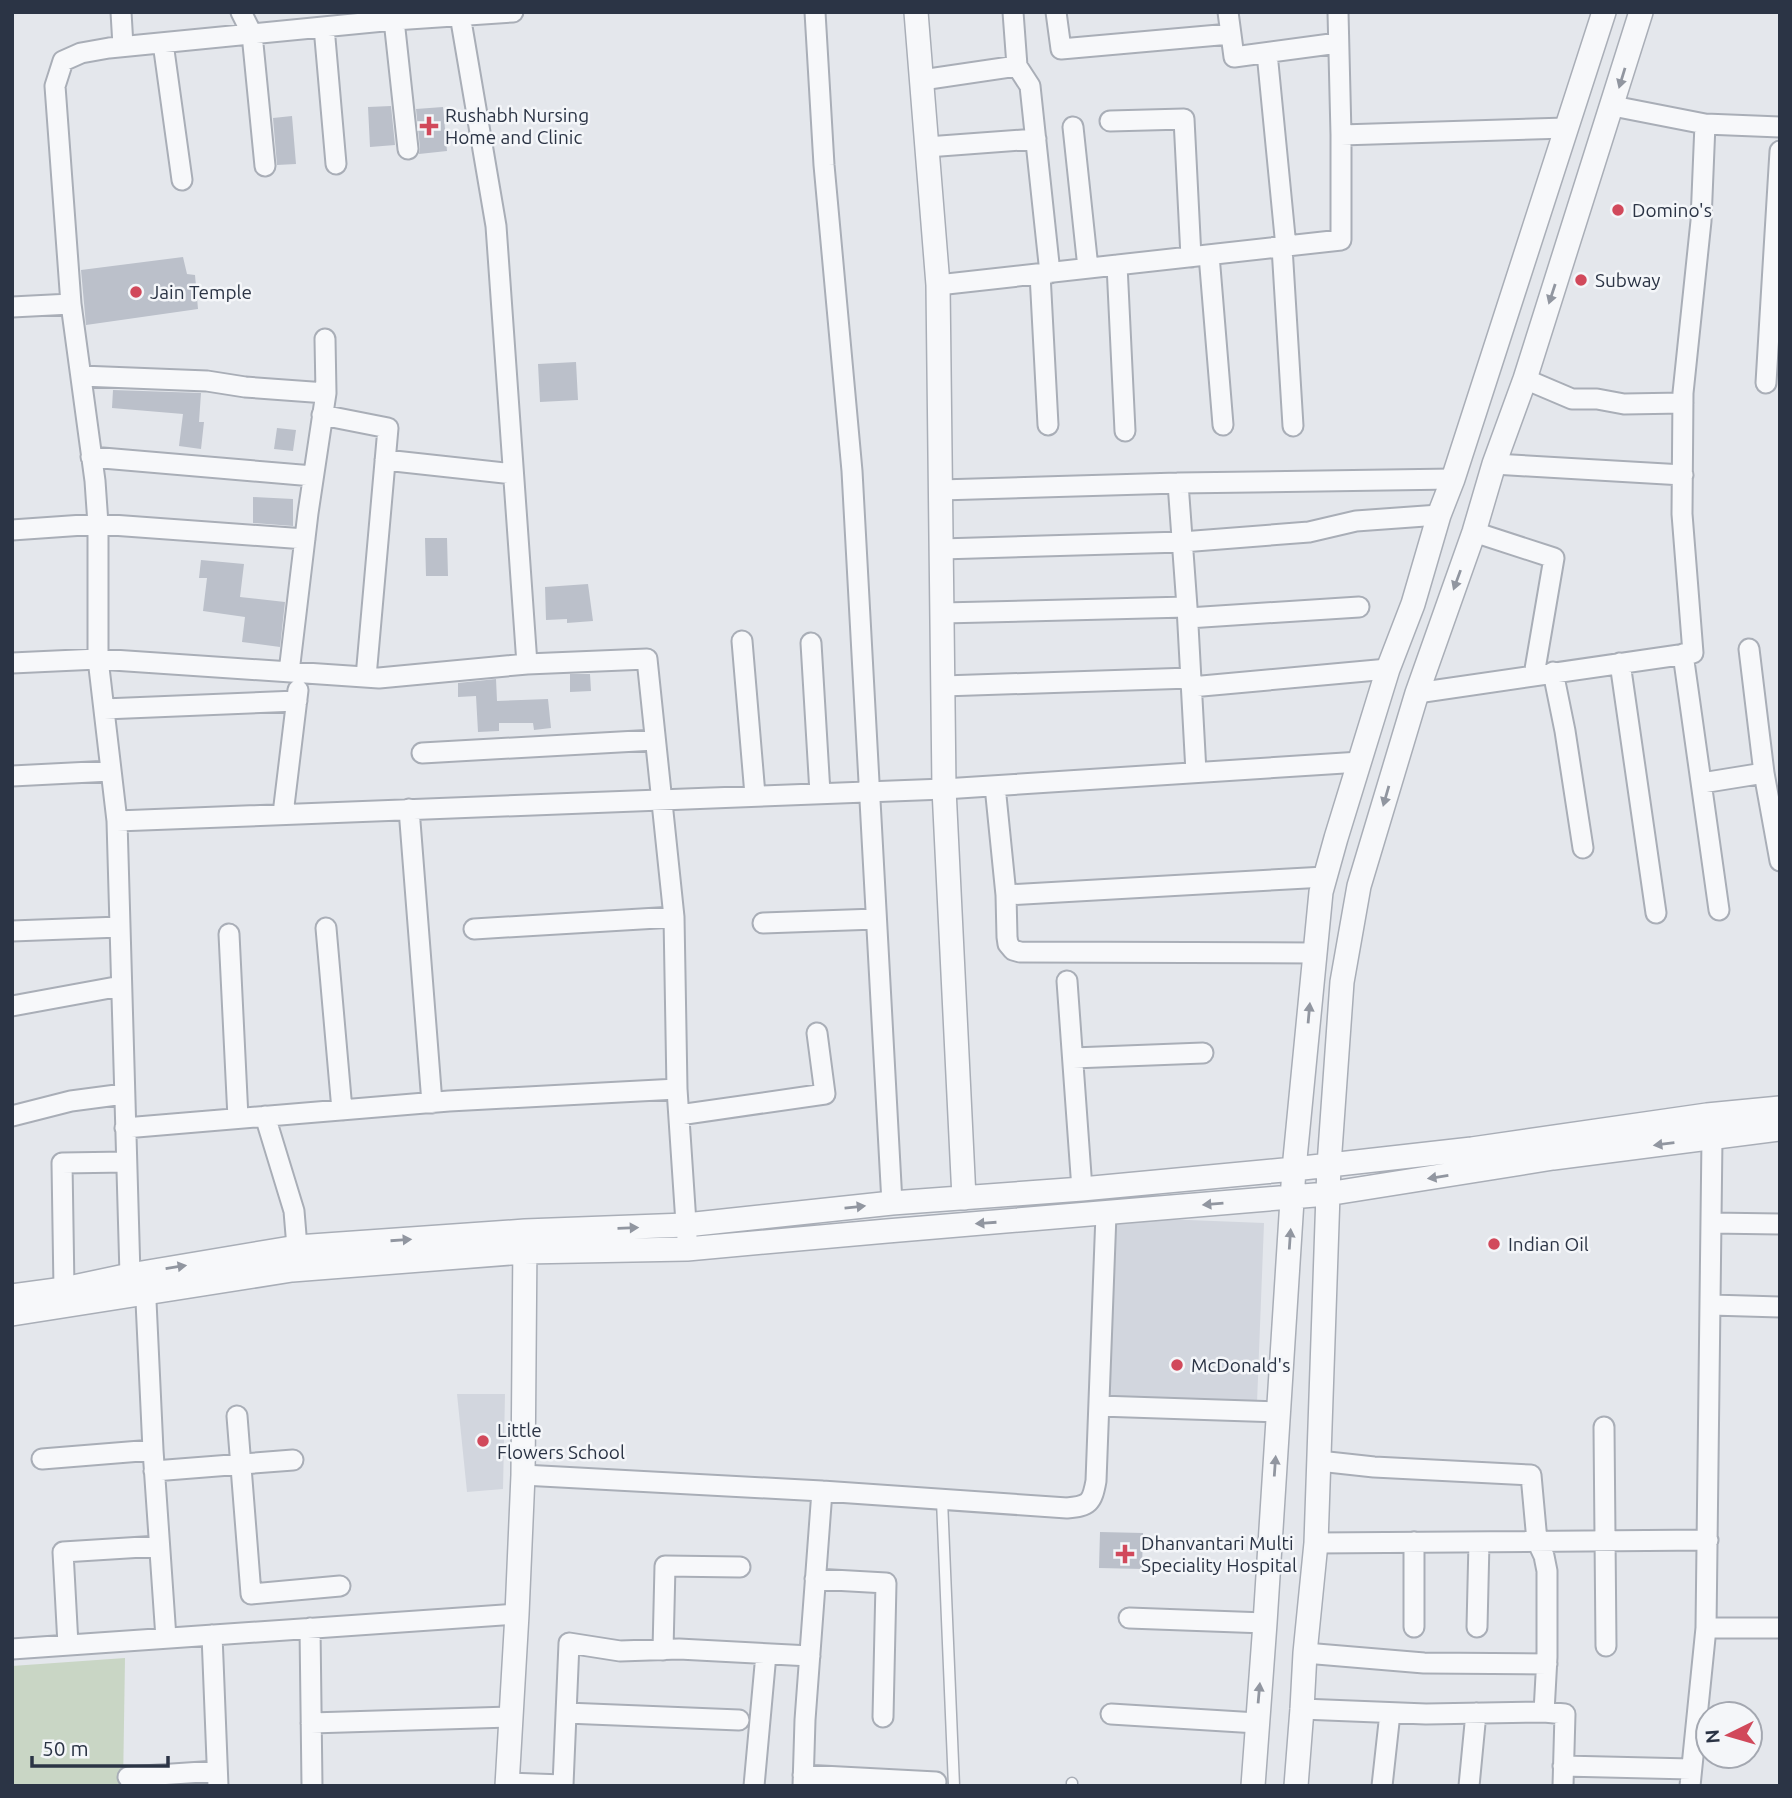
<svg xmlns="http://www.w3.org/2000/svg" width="1792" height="1798" font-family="Ubuntu,sans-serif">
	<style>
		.built { fill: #d2d6de }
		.green { fill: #c9d6c5 }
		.building { fill: #bbc0ca }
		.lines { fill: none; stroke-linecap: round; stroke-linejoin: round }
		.service-casing { stroke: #a9aeb7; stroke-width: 13 }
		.minor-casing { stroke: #a9aeb7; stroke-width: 23 }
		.tertiary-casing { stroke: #a9aeb7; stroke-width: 26 }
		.service { stroke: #f7f8fa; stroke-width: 10 }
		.minor { stroke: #f7f8fa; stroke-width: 19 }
		.tertiary { stroke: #f7f8fa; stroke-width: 23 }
		.oneway { fill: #9196a0 }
		.poi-dot { fill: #d1495b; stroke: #f4f6f9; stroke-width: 2.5 }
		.labels { text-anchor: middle; stroke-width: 5; stroke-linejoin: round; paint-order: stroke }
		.poi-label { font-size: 19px; fill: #2b3445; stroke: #f4f6f9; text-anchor: start }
	</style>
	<rect width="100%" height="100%" fill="#e4e7ec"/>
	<path class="built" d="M1113,1217L1264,1223L1257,1403L1106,1397Z
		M457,1394H505L503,1489L467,1492Z"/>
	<path class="green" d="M125,1658L123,1786H12V1666Z"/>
	<path class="building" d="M391,106L395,145L370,147L368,107Z
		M443,107L447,151L419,154L420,148L416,109Z
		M292,116L296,164L277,165L273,118Z
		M183,257L187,274L195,275L198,309L86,325L81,270Z
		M576,362L578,400L540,402L538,364Z
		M113,390L201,393L199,422H204L201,449L179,446L183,414L112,408Z
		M277,428L296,430L293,451L274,449Z
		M253,497L293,499V526L253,523Z
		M425,538H447L448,576H426Z
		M201,560L244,564L240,597L285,602L280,647L242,642L245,617L203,611L207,578H199Z
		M588,584L593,621L567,623V619L546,620L545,587Z
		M570,674H590L591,691L570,692Z
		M496,679L497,701L548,699L551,728L534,730L533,723H499V731L478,732L476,696L458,697V683Z
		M1100,1532L1143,1533L1142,1569L1099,1568Z"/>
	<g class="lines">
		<g class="service-casing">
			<path id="service" d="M942,1500L954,1786
				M1072,1786V1783"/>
		</g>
		<g class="minor-casing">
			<path id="minor" d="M121,12L123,46
				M241,12L252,34L265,166
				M815,12L824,165L852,471L892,1203
				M1013,12L1017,66
				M1056,12L1061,49L1230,34
				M1228,12L1234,57L1338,43
				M394,20L408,149
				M324,27L336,164
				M163,43L182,180
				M1267,53L1286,247
				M922,80L1017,66L1030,86L1050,273
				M1110,121L1184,119L1191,257
				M1705,124L1780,127
				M1073,127L1088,268
				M1341,135L1566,128
				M927,147L1036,139
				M1282,247L1293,426
				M1209,255L1223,425
				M1117,265L1125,431
				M1040,274L1048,425
				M938,285L1341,240V135L1338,12
				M12,307L71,304
				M325,339L326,393
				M81,376L207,381L245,387L326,393L308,513L289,672
				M1525,379L1572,399H1597L1624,404L1683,403
				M1766,383L1780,151
				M322,415L388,428L366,677
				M91,457L313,476
				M385,460L513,474
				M1494,464L1683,475
				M940,490L1178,483
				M12,530L98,524L305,539
				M1474,532L1554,558L1534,675
				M941,549L1182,542L1309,532L1356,521L1439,515
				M1187,607L1178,483L1453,479
				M942,613L1187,607L1196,772
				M1188,618L1359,607
				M742,641L755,795
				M811,643L820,793
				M1749,649L1764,773
				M1683,654L1719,910
				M12,663L98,659L379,678L527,664L496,226L460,15
				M1620,663L1656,913
				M527,664L647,659L674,917L677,1089L687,1238
				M1553,672L1565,731L1583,848
				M943,686L1191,678
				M1191,687L1388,669
				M1417,693L1693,653L1682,514L1683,393L1701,221L1705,124L1613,106
				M104,709L297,701
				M422,753L655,740
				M12,776L111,771
				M1702,783L1764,773L1780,861
				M995,786L1006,895L1007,937L1008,944L1013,950L1020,952L1315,953
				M409,809L432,1103
				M283,814L298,690
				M117,821L944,789L1360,762
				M1006,895L1325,877
				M763,923L876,919
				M326,928L342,1110
				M474,929L674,917
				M12,931L120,927
				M229,934L238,1118
				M1067,981L1082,1189
				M12,1006L121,986
				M1073,1058L1203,1053
				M679,1115L825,1094L817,1033
				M12,1116L71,1101L124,1094
				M265,1116L294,1211L297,1247
				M125,1128L449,1101L677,1089
				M1711,1223L1780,1224
				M130,1275L117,821L98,659V524L95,481L71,304L55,86L63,61L81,53L109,48L394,20L513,12
				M145,1280L153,1450L166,1638
				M64,1289L62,1163L126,1162
				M1711,1305L1780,1307
				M1099,1406L1279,1412
				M237,1416L251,1594L340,1586
				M1604,1427L1606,1646
				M42,1459L153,1450
				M154,1471L293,1460
				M523,1475L822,1491L1067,1508C1089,1506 1092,1503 1096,1481L1106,1214
				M1414,1542V1627
				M1316,1543L1708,1540
				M815,1579L886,1583L883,1717
				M1129,1618L1265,1623
				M1477,1627L1479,1542
				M310,1628L312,1786
				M1706,1628H1780
				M212,1635L218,1786
				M68,1645L63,1552L159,1546
				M12,1649L517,1614
				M663,1650L665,1566L740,1567
				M1305,1653L1424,1663L1547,1664
				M1302,1709L1426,1714L1544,1712L1547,1657V1571L1544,1556L1537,1541L1531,1475L1374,1467L1319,1461
				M1544,1712L1565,1714L1563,1786
				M566,1713L739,1720
				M1111,1714L1257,1723
				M311,1723L511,1717
				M1563,1766L1691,1769
				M803,1775L936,1782
				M128,1777L217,1771
				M507,1783L563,1785L569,1643L620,1651L679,1649L810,1656
				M754,1786L766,1654
				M803,1786L805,1720L822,1491
				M1382,1786L1390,1713
				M1469,1786L1476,1713
				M1690,1786L1706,1628L1712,1138L1709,1123"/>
		</g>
		<g class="tertiary-casing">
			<path id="tertiary" d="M916,12L938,285L944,789L964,1198
				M12,1296L64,1289L130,1275L297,1247L525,1231L686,1225L892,1203L1082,1189L1294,1169L1472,1149L1707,1115L1780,1108
				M12,1314L292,1270L524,1252L687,1249L887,1231L1327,1194L1553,1158L1780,1129
				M507,1786L517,1614L523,1475L525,1240
				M1253,1786L1265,1623L1294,1169L1321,892L1336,838L1388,669L1413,604L1439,515L1453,479L1604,12
				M1296,1786L1302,1709L1305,1653L1316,1543L1329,1165L1342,982L1359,886L1417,693L1474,532L1494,464L1525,379L1641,12"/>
		</g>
		<use href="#service" class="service"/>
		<use href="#minor" class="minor"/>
		<use href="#tertiary" class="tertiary"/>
	</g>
	<defs><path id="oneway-solid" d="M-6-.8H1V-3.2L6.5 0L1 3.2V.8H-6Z" transform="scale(1.75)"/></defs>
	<g class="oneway">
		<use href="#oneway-solid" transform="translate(1622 78) rotate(107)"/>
		<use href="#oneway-solid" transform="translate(1552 294) rotate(108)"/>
		<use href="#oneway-solid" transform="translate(1457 580) rotate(110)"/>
		<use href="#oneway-solid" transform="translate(1386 796) rotate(106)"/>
		<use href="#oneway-solid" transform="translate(1309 1013) rotate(-85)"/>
		<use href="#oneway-solid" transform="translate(1664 1144) rotate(173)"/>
		<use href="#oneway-solid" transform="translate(1438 1177) rotate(171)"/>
		<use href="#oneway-solid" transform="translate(1213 1204) rotate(175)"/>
		<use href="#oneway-solid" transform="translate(855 1207) rotate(-6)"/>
		<use href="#oneway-solid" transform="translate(986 1223) rotate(176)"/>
		<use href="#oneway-solid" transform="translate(628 1228) rotate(-2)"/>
		<use href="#oneway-solid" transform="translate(1290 1239) rotate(-86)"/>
		<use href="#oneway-solid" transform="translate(401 1240) rotate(-4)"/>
		<use href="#oneway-solid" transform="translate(176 1267) rotate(-9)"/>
		<use href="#oneway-solid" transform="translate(1275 1466) rotate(-86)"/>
		<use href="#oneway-solid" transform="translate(1259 1693) rotate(-85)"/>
	</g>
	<g class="poi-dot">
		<path d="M425.5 115.5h7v7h7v7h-7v7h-7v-7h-7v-7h7z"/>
		<circle cx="1618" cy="210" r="7"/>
		<circle cx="1581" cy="280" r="7"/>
		<circle cx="136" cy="292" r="7"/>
		<circle cx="1494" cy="1244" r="7"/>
		<circle cx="1177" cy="1365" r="7"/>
		<circle cx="483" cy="1441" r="7"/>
		<path d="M1121.5 1543.5h7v7h7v7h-7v7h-7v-7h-7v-7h7z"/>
	</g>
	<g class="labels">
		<g class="poi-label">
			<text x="445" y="122">Rushabh Nursing<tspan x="445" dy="22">Home and Clinic</tspan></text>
			<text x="1632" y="217">Domino's</text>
			<text x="1595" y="287">Subway</text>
			<text x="150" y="299">Jain Temple</text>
			<text x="1508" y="1251">Indian Oil</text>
			<text x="1191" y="1372">McDonald's</text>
			<text x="497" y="1437">Little<tspan x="497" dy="22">Flowers School</tspan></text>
			<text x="1141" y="1550">Dhanvantari Multi<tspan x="1141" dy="22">Speciality Hospital</tspan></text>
		</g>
	</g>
	<rect width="1792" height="1798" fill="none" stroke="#2b3445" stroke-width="28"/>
	<g transform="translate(1729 1735) rotate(265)"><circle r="33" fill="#f4f6f9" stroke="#a4a8b1" stroke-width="2"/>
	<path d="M0-5L12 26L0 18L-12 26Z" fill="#d1495b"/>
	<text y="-10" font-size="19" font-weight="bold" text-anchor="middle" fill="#2b3445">N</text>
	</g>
	<path d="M32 1756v10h136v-10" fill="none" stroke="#2b3445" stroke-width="3.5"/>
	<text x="42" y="1756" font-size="21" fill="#2b3445" stroke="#f4f6f9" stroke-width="5" paint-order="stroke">50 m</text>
</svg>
